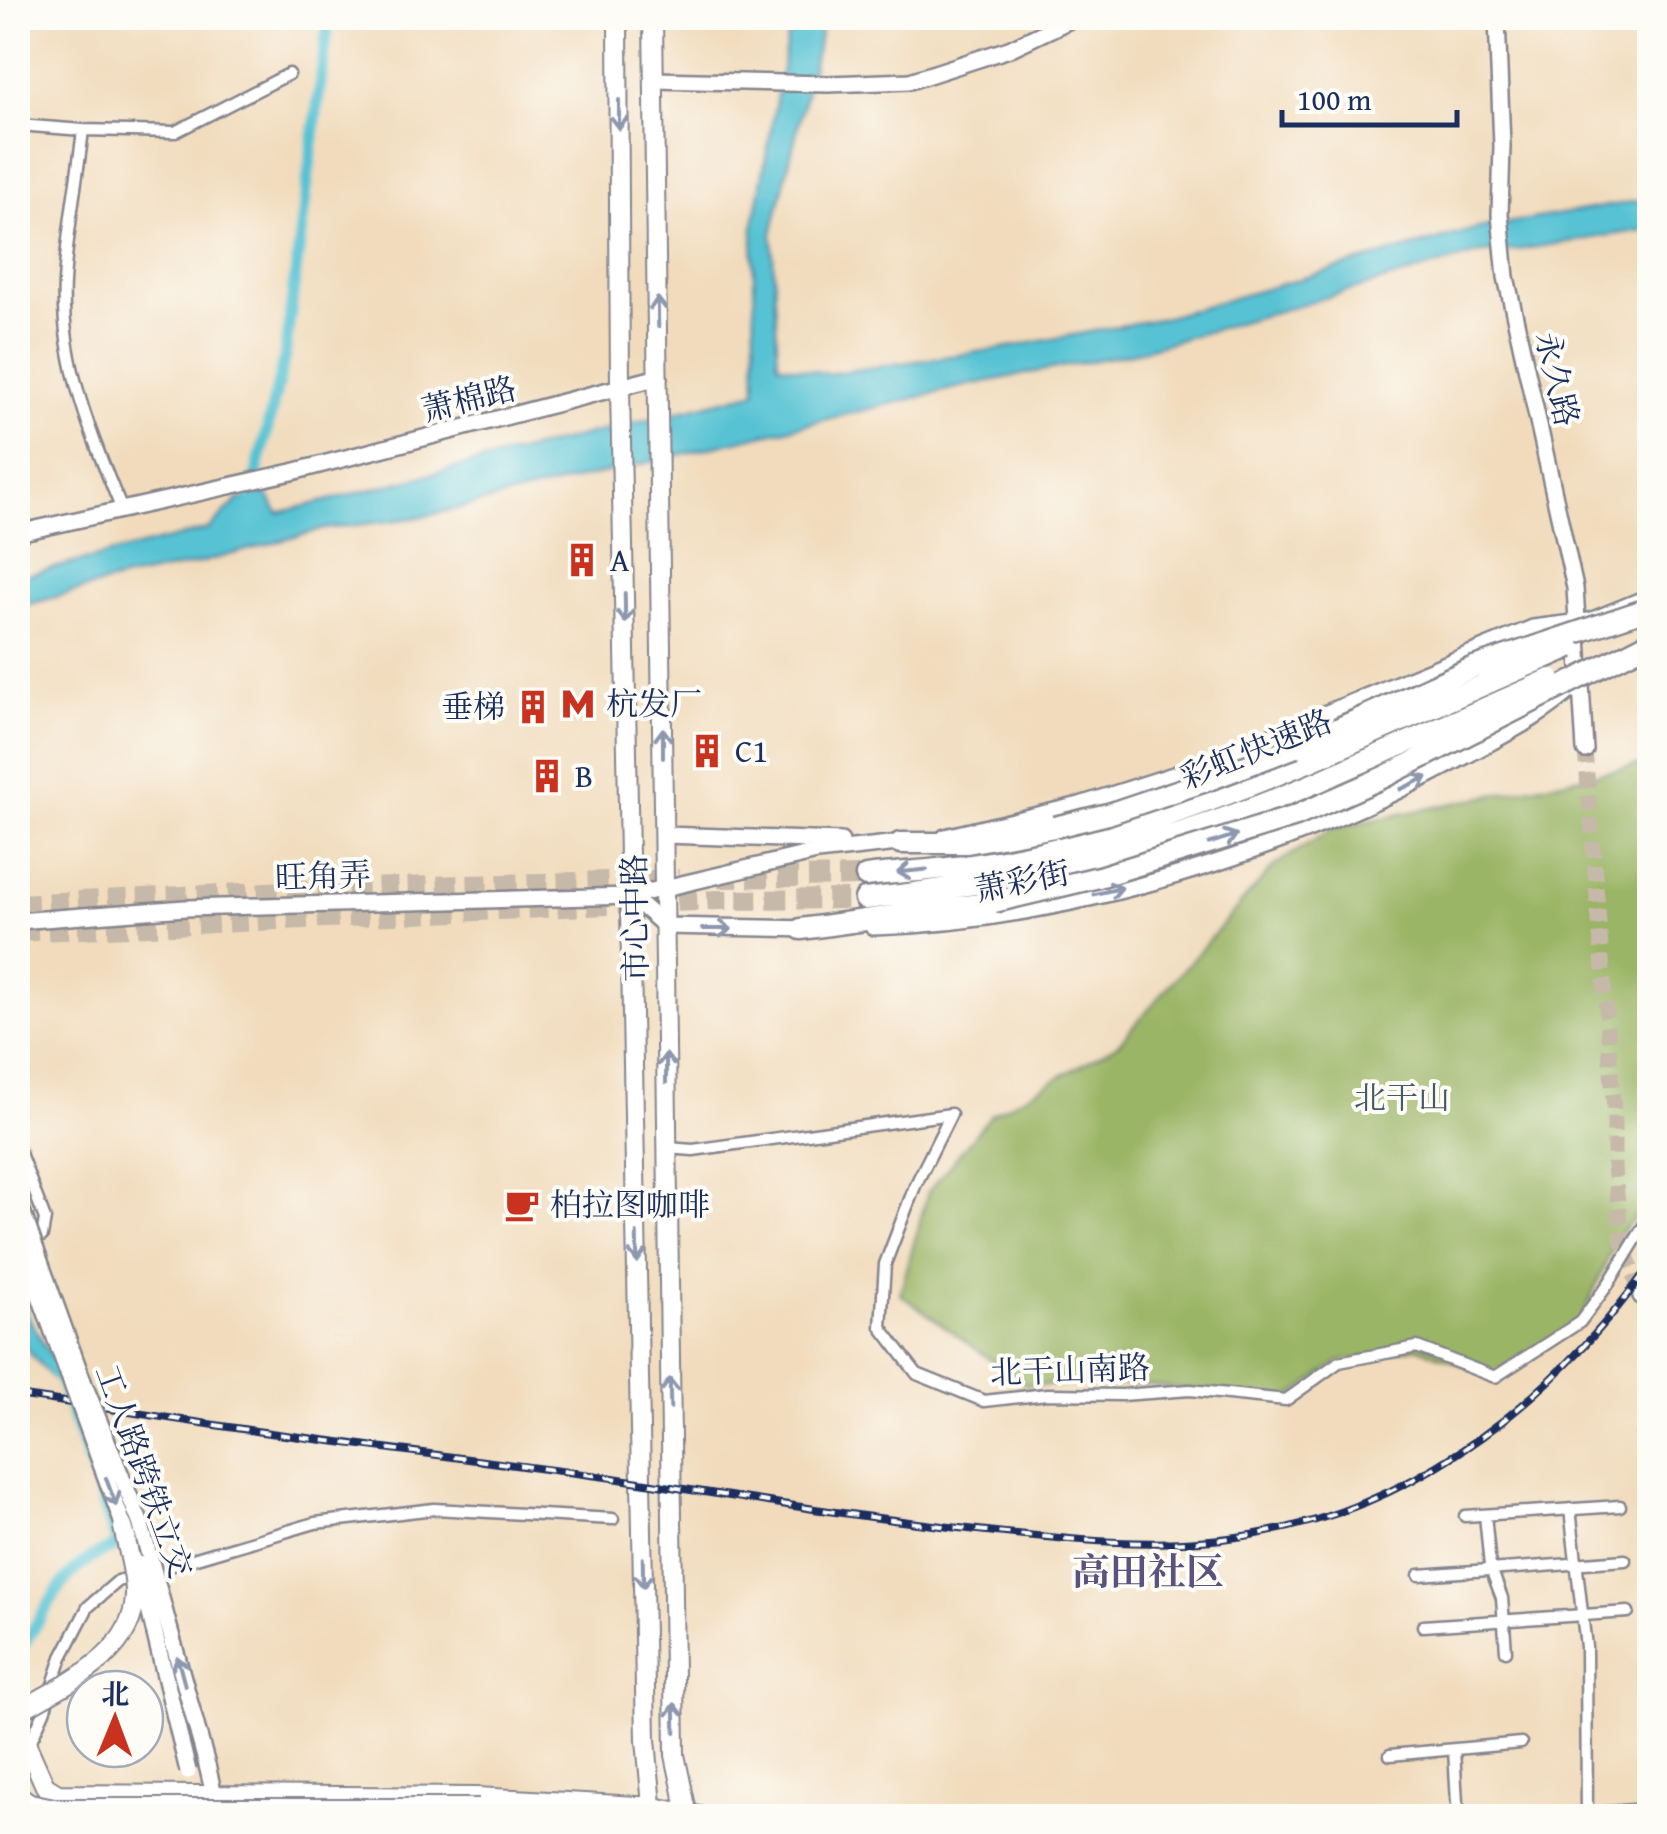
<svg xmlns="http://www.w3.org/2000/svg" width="1667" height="1834" font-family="'Gentium Book Plus','Noto Serif SC',serif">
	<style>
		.forest { fill: #9bb566; stroke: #5b7262; stroke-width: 2.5 }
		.water { fill: #57c2d3; stroke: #397898; stroke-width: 2.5 }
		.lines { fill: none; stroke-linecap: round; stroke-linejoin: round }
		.canal { stroke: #57c2d3; stroke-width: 12 }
		.secondary-tunnel { stroke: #c6b9a9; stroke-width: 15; stroke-dasharray: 15 8; stroke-linecap: butt }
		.highway-tunnel { stroke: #c6b9a9; stroke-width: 20; stroke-dasharray: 20 10; stroke-linecap: butt }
		.street-casing { stroke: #86858d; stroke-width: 15 }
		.secondary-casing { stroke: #86858d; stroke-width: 20 }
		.primary-casing { stroke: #86858d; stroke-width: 22 }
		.highway-casing { stroke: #86858d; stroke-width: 25 }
		.street { stroke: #fff; stroke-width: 10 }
		.secondary { stroke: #fff; stroke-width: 15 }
		.primary { stroke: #fff; stroke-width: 18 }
		.highway { stroke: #fff; stroke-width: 20 }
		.rail-casing { stroke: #1b2f5e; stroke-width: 8 }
		.rail { stroke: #fdfcf7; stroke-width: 4; stroke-dasharray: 11; stroke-linecap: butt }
		.secondary-bridge-casing { stroke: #86858d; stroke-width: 20; stroke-linecap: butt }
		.primary-bridge-casing { stroke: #86858d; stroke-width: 22; stroke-linecap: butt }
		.highway-bridge-casing { stroke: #86858d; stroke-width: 25; stroke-linecap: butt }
		.secondary-bridge { stroke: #fff; stroke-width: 15 }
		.primary-bridge { stroke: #fff; stroke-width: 18 }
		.highway-bridge { stroke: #fff; stroke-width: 20 }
		.oneway { stroke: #8d97ae }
		.labels { text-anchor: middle; stroke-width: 8; stroke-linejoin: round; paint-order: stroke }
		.street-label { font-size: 32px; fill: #1b2f5e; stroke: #fdfcf7 }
		.poi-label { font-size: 32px; fill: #1b2f5e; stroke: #fdfcf7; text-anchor: start }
		.park-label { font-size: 32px; fill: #455864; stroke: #fdfcf7 }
		.quarter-label { font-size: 38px; font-weight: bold; fill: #5b537d; stroke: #fdfcf7 }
	</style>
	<rect width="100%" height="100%" fill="#fdfcf7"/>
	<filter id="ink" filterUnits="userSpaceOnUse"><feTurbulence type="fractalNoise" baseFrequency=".01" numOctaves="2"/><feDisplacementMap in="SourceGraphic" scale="20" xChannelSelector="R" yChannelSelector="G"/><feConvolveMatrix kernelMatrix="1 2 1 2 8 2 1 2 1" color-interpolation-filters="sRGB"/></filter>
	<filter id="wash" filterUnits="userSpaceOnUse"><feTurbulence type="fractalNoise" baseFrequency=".0048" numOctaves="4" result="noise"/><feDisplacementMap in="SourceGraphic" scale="40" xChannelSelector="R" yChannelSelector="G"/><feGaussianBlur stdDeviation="2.25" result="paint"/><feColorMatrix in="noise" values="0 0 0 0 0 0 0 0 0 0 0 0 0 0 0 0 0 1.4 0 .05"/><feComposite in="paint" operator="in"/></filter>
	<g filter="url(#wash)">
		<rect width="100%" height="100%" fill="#f1dbbc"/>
		<path class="forest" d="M1649,763V1201L1618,1236L1580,1322L1495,1377L1417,1347L1339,1362L1286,1400L1148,1385H1026L900,1294L928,1192L991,1115L1117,1045L1275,865L1334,828Z"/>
		<path class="water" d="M791,18H824L772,234L778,364L828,374L1005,348L1163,318L1479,228L1649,199V229L1518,250L1481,253L1136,352L960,387L422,517L324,529L192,565L122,579L18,607V577L209,529L238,500L267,493L278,513L756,392L753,229Z
			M18,1288L33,1326L62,1373L53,1379L18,1339Z"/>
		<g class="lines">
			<path class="canal" d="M251,497L285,354L329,18
				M18,1652C52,1606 58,1567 118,1545L61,1381L48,1363"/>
		</g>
	</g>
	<g filter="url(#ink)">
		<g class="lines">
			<path class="secondary-tunnel" d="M1585,750L1614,1108V1167L1622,1241L1641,1296"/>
			<path class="highway-tunnel" d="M718,878L866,876
				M18,904L327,889L679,879
				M18,932L718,900L865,899"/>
			<g class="street-casing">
				<path id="street" d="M18,125L83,130L175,132L289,74
					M83,130C77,181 67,232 64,282C60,362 92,438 122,510
					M1586,620L1650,594
					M18,1148L45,1219L42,1236L28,1241
					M667,1148L693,1150L951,1114L915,1186L885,1264L881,1327L917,1374L984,1401L1047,1394L1122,1395L1190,1390L1286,1400L1339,1362L1417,1347L1495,1377L1580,1322L1609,1283L1650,1216
					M1643,1434H1650
					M1649,1482H1650
					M1570,1509L1586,1647L1587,1816
					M1485,1515L1490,1566L1502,1598L1506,1651
					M1465,1516L1620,1506
					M1648,1524H1650
					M1419,1575L1625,1560
					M1423,1626L1628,1612
					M28,1747L44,1712L62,1657L88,1607L118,1581L315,1523L434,1509L613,1519
					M1454,1750L1457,1803L1463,1816
					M1390,1755L1521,1743"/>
			</g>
			<g class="secondary-casing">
				<path id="secondary" d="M1497,18L1502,146L1500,215L1506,277L1575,588L1585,750
					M654,80L828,84L910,81L1009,49L1074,18
					M18,533L292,472L659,377
					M664,835L841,841
					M945,837L1080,805L1186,771L1533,628L1589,621
					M631,896L665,926L810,929
					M18,921L185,908L631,896L817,852L907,842
					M873,927C1070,921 1295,850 1467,755C1505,734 1543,716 1575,686
					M1641,1296L1650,1300
					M207,1765L216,1803"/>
			</g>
			<g class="primary-casing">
				<path id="primary" d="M618,18L620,389L646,1740L653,1816
					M653,18L675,1755L688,1816
					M18,1725L45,1786L58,1794L477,1797L654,1807L700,1816
					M1604,1816L1650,1812"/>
			</g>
			<g class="highway-casing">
				<path id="highway" d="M900,843H967L1055,827
					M866,876C901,872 937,870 972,865C1088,848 1200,807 1308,762
					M865,899C1022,883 1170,844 1315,783
					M801,929L994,902"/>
			</g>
			<use href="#street" class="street"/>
			<use href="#secondary" class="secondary"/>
			<use href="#primary" class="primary"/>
			<use href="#highway" class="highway"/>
			<g class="rail-casing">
				<path id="rail" d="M18,1395C107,1408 196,1423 285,1435C392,1450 499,1462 606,1477C733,1496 859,1518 987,1531C1103,1543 1201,1554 1316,1520C1454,1478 1567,1381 1650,1265"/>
			</g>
			<use href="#rail" class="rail"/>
			<g class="secondary-bridge-casing">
				<path id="secondary-bridge" d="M18,1200L84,1384L140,1522L207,1765
					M18,1236L128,1538
					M138,1564L188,1771"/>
			</g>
			<g class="primary-bridge-casing">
				<path id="primary-bridge" d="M18,1712C62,1685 133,1657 135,1596C136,1575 127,1548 123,1527
					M18,1795L30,1803L54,1808H479"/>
			</g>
			<g class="highway-bridge-casing">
				<path id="highway-bridge" d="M1308,762L1570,647
					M1315,783L1551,679
					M1055,827L1108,814L1209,780L1306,743L1474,667L1650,608
					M994,902L1099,877L1296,816L1384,777L1650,642"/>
			</g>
			<use href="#secondary-bridge" class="secondary-bridge"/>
			<use href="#primary-bridge" class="primary-bridge"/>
			<use href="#highway-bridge" class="highway-bridge"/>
		</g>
		<defs><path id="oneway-shaft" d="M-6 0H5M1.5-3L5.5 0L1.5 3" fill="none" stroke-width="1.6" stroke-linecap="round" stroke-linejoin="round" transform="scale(2.5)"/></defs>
		<g class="oneway">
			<use href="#oneway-shaft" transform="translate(619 115) rotate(90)"/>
			<use href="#oneway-shaft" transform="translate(658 312) rotate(-91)"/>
			<use href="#oneway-shaft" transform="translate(625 608) rotate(89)"/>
			<use href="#oneway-shaft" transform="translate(663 743) rotate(-90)"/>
			<use href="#oneway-shaft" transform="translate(1414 783) rotate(-25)"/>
			<use href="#oneway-shaft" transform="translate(1223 839) rotate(-18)"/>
			<use href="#oneway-shaft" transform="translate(912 871) rotate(174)"/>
			<use href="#oneway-shaft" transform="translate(1108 891) rotate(-13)"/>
			<use href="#oneway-shaft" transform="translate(717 929)"/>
			<use href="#oneway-shaft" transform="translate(666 1068) rotate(-90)"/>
			<use href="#oneway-shaft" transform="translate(637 1248) rotate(89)"/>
			<use href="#oneway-shaft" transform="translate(670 1393) rotate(-91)"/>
			<use href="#oneway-shaft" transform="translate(111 1492) rotate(70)"/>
			<use href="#oneway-shaft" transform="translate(643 1573) rotate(89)"/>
			<use href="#oneway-shaft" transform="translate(181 1671) rotate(-105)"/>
			<use href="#oneway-shaft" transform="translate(675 1718) rotate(-91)"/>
		</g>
	</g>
	<defs>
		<g id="building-bare" transform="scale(2.7)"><path d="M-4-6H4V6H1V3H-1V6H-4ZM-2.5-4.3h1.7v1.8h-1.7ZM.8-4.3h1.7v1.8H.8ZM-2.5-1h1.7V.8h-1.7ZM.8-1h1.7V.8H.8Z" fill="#c8321e" stroke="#fdfcf7" stroke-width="2.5" paint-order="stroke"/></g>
		<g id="metro-bare" transform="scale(2.7)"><path d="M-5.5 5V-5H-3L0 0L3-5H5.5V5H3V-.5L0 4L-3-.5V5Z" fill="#c8321e" stroke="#fdfcf7" stroke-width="2.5" paint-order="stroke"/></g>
		<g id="cafe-bare" transform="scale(2.7)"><path d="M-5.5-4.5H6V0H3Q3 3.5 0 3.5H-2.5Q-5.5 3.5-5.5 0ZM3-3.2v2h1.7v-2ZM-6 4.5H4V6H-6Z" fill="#c8321e" stroke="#fdfcf7" stroke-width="2.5" paint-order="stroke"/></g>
	</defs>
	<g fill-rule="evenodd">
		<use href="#building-bare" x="582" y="560"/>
		<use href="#metro-bare" x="578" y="704"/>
		<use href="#building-bare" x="533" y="707"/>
		<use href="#building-bare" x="707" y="751"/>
		<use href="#building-bare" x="547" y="776"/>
		<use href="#cafe-bare" x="522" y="1205"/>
	</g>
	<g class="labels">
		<g class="street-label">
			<text transform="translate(1557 379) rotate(77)" y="11">永久路</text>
			<text transform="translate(469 399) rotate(-14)" y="11">萧棉路</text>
			<text transform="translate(1256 749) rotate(-22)" y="11">彩虹快速路</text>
			<text transform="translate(323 876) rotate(-2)" y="11">旺角弄</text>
			<text transform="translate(1022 881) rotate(-11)" y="11">萧彩街</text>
			<text transform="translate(635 918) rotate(-91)" y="11">市心中路</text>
			<text transform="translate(1070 1370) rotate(-2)" y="11">北干山南路</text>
			<text transform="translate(144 1471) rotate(70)" y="11">工人路跨铁立交</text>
		</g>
		<g class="poi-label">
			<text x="610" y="571">A</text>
			<text x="606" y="715">杭发厂</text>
			<text x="505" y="718" text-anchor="end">垂梯</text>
			<text x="735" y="762">C1</text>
			<text x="575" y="787">B</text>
			<text x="550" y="1216">柏拉图咖啡</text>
		</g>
		<g class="park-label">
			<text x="1402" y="1109">北干山</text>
		</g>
		<g class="quarter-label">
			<text x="1148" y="1585">高田社区</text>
		</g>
	</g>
	<rect width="1667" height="1834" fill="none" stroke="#fdfcf7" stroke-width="60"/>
	<g transform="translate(115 1719) rotate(1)"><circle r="48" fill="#fdfcf7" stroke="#a3aaba" stroke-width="2.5"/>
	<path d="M0-8L18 38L0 25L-18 38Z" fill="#c8321e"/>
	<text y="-15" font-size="28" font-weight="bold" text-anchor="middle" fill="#1b2f5e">北</text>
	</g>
	<path d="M1282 110v15h175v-15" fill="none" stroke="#1b2f5e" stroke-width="5"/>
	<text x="1297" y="110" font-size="30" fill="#1b2f5e" stroke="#fdfcf7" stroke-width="8" paint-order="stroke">100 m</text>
</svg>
